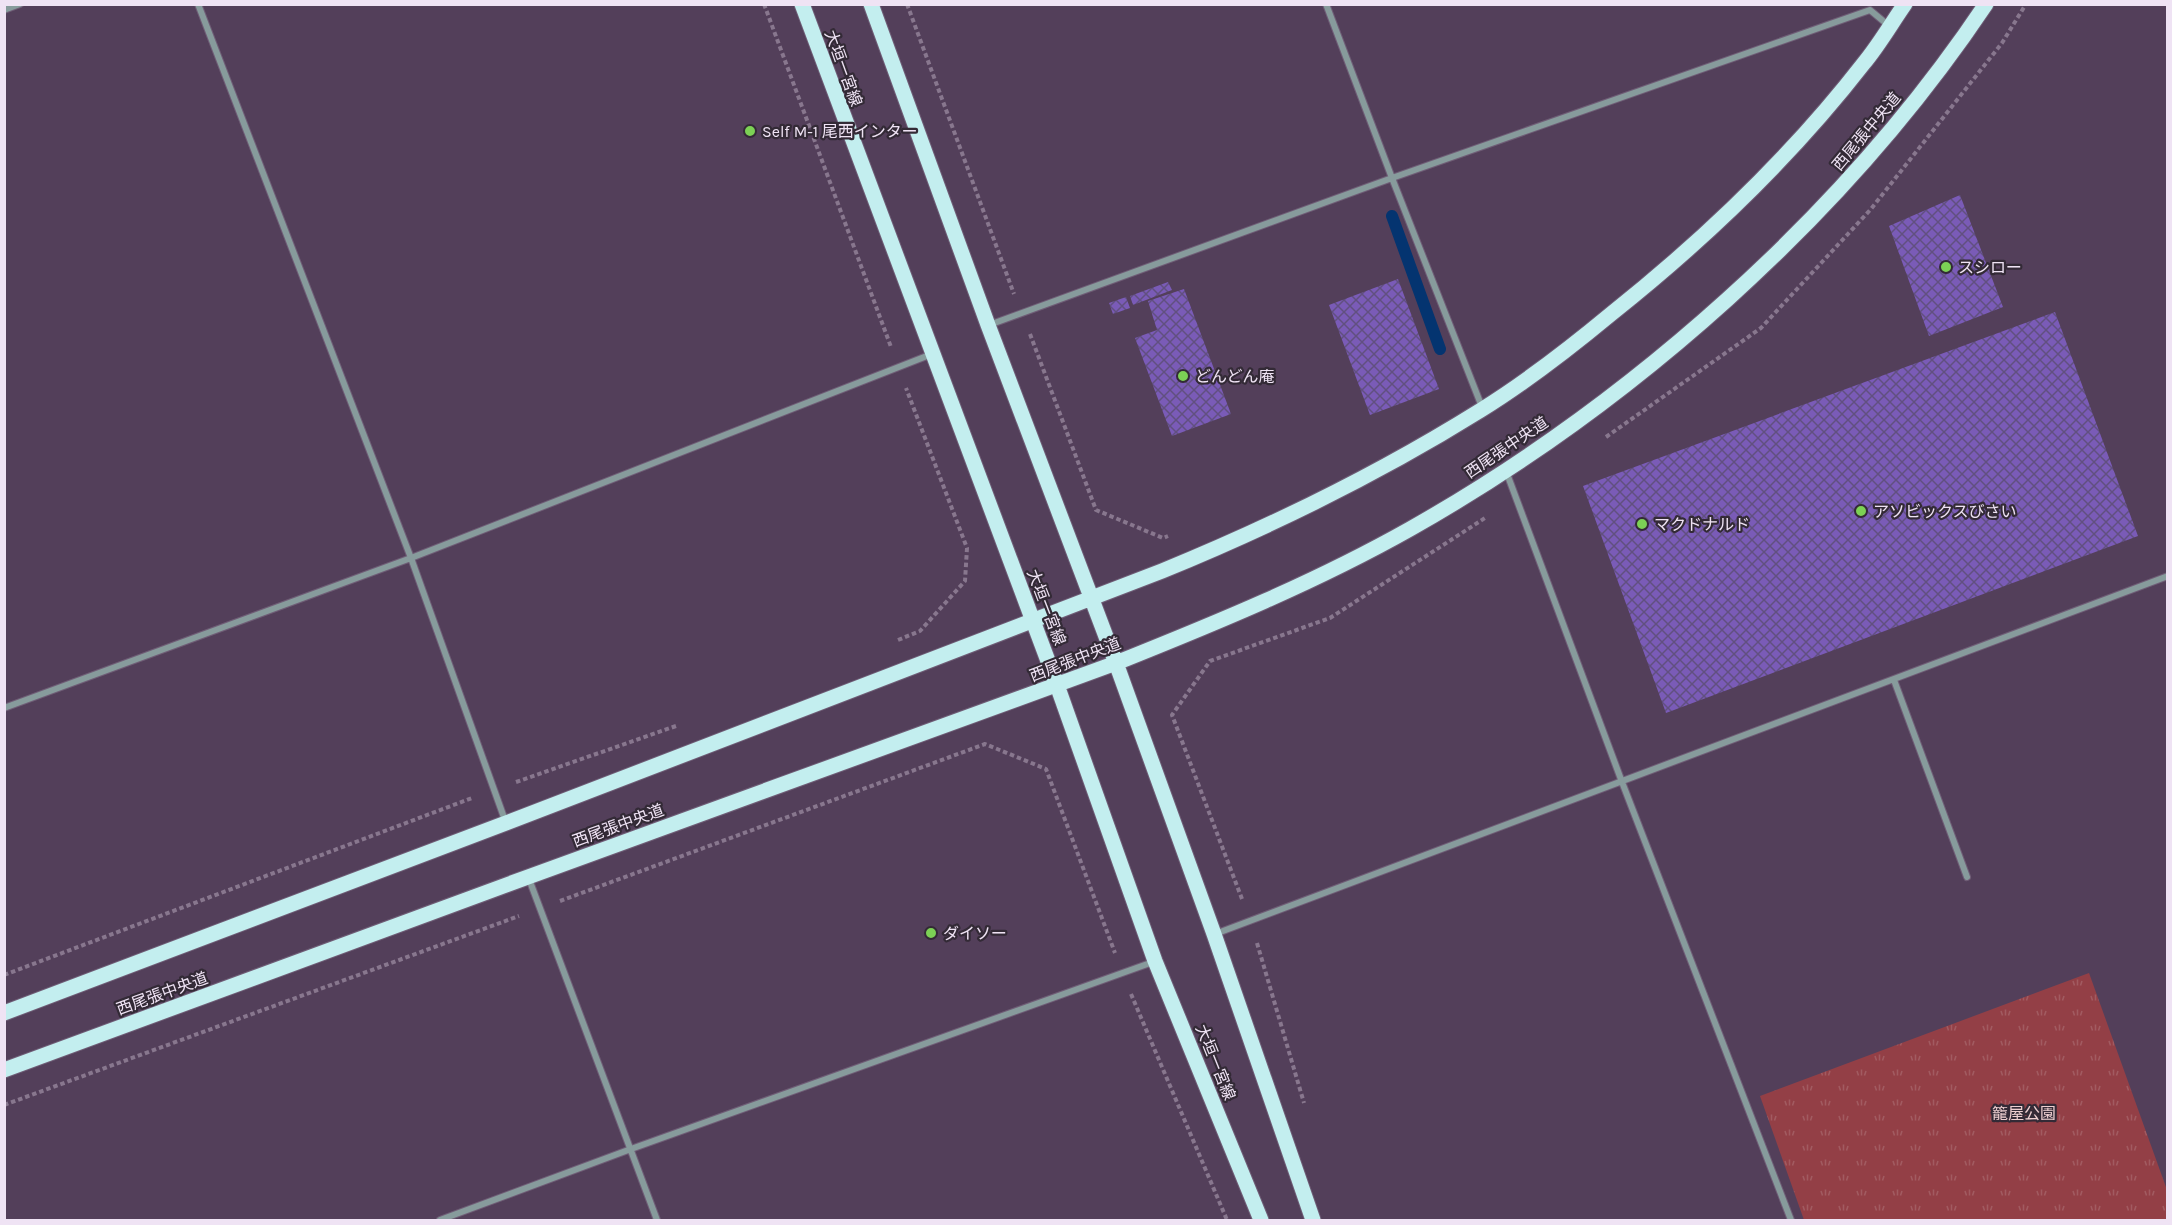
<svg xmlns="http://www.w3.org/2000/svg" width="2172" height="1225" font-family="Karla,'Noto Sans JP',sans-serif">
	<style>
		.grass { fill: url(#grass-tufts) }
		.lines { fill: none; stroke-linecap: round; stroke-linejoin: round }
		.stream { stroke: #043470; stroke-width: 12 }
		.building { fill: url(#building-cross-hatch) }
		.minor-casing { stroke: #6f5d76; stroke-width: 8 }
		.primary-casing { stroke: #6f5d76; stroke-width: 17 }
		.path { stroke: #88778e; stroke-width: 4; stroke-dasharray: 4.5 3; stroke-linecap: butt }
		.minor { stroke: #879b9c; stroke-width: 6 }
		.primary { stroke: #c3eeef; stroke-width: 15 }
		.poi-dot { fill: #7cd155; stroke: #332a36; stroke-width: 2 }
		.labels { text-anchor: middle; stroke-width: 4.5; stroke-linejoin: round; paint-order: stroke }
		.street-label { font-size: 16px; fill: #efe3f4; stroke: #332a36 }
		.poi-label { font-size: 16px; fill: #efe3f4; stroke: #332a36; text-anchor: start }
		.park-label { font-size: 16px; fill: #eecfd0; stroke: #332a36 }
	</style>
	<defs>
		<pattern id="grass-tufts" width="24" height="20" patternUnits="userSpaceOnUse" patternTransform="scale(1.5)"><rect width="24" height="20" fill="#933f46"/><path d="M3 7l-1-3M5 7V3M7 7l1-3M15 17l-1-3M17 17v-4M19 17l1-3" fill="none" stroke="#a25b61"/></pattern>
		<pattern id="building-cross-hatch" width="8" height="8" patternUnits="userSpaceOnUse" patternTransform="scale(1.5)"><rect width="8" height="8" fill="#7a5bb7"/><path d="M0 0l8 8M0 8l8-8" fill="none" stroke="#615080"/></pattern>
	</defs>
	<rect width="100%" height="100%" fill="#533f5a"/>
	<path class="grass" d="M2089,973L2167,1190V1220H1804L1760,1096Z"/>
	<g class="lines">
		<path class="stream" d="M1392,216L1440,349"/>
	</g>
	<path class="building" d="M1960,195L2003,307L1929,336L1889,226Z
		M1398,279L1439,389L1370,415L1329,305Z
		M1168,282L1172,290L1133,305L1130,296Z
		M1184,289L1231,414L1172,436L1135,338L1157,330L1148,301Z
		M1126,297L1130,308L1113,314L1109,303Z
		M2055,312L2138,536L1666,713L1583,486Z"/>
	<g class="lines">
		<g class="minor-casing">
			<path id="minor" d="M198,4L411,558L506,823
				M1326,4L1392,178L1482,407
				M4,10L20,4
				M989,325L1392,178L1870,10L1888,25
				M1506,471L1622,782L1791,1220
				M1894,680L1967,877
				M4,708L411,558L932,354
				M529,879L657,1220
				M1215,934L2168,576
				M440,1220L631,1149L1153,962"/>
		</g>
		<g class="primary-casing">
			<path id="primary" d="M802,4L1057,685L1155,961L1261,1220
				M871,4L988,325L1116,663L1214,934L1313,1220
				M4,1013L506,823L1162,571C1272,526 1380,473 1481,410C1526,382 1570,348 1611,314C1704,240 1791,157 1864,63C1879,45 1891,24 1905,4
				M4,1070L528,877L1116,663C1216,623 1316,582 1410,529C1631,404 1844,216 1986,4"/>
		</g>
		<path class="path" d="M764,4L891,347
			M907,4L1014,294
			M1030,334L1096,510L1163,538L1168,536
			M1606,437L1761,328L1871,209L2002,43L2026,4
			M898,640L920,631L965,581L967,548L906,388
			M516,782L676,726
			M1242,899L1172,715L1210,661L1330,618L1485,518
			M560,901L985,744L1046,769L1115,953
			M1257,943L1304,1103
			M4,975L472,798
			M1131,994L1227,1220
			M4,1105L519,916"/>
		<use href="#minor" class="minor"/>
		<use href="#primary" class="primary"/>
	</g>
	<g class="poi-dot">
		<circle cx="750" cy="131" r="6"/>
		<circle cx="1946" cy="267" r="6"/>
		<circle cx="1183" cy="376" r="6"/>
		<circle cx="1861" cy="511" r="6"/>
		<circle cx="1642" cy="524" r="6"/>
		<circle cx="931" cy="933" r="6"/>
	</g>
	<g class="labels">
		<g class="street-label">
			<text transform="translate(844 68) rotate(70)" y="6">大垣一宮線</text>
			<text transform="translate(1866 131) rotate(-50)" y="6">西尾張中央道</text>
			<text transform="translate(1506 447) rotate(-34)" y="6">西尾張中央道</text>
			<text transform="translate(1047 607) rotate(69)" y="6">大垣一宮線</text>
			<text transform="translate(1075 659) rotate(-21)" y="6">西尾張中央道</text>
			<text transform="translate(618 825) rotate(-20)" y="6">西尾張中央道</text>
			<text transform="translate(162 993) rotate(-20)" y="6">西尾張中央道</text>
			<text transform="translate(1216 1062) rotate(68)" y="6">大垣一宮線</text>
		</g>
		<g class="poi-label">
			<text x="762" y="137">Self M-1 尾西インター</text>
			<text x="1958" y="273">スシロー</text>
			<text x="1195" y="382">どんどん庵</text>
			<text x="1873" y="517">アソビックスびさい</text>
			<text x="1654" y="530">マクドナルド</text>
			<text x="943" y="939">ダイソー</text>
		</g>
		<g class="park-label">
			<text x="2024" y="1119">籠屋公園</text>
		</g>
	</g>
	<rect width="2172" height="1225" fill="none" stroke="#efe3f4" stroke-width="12"/>
</svg>
